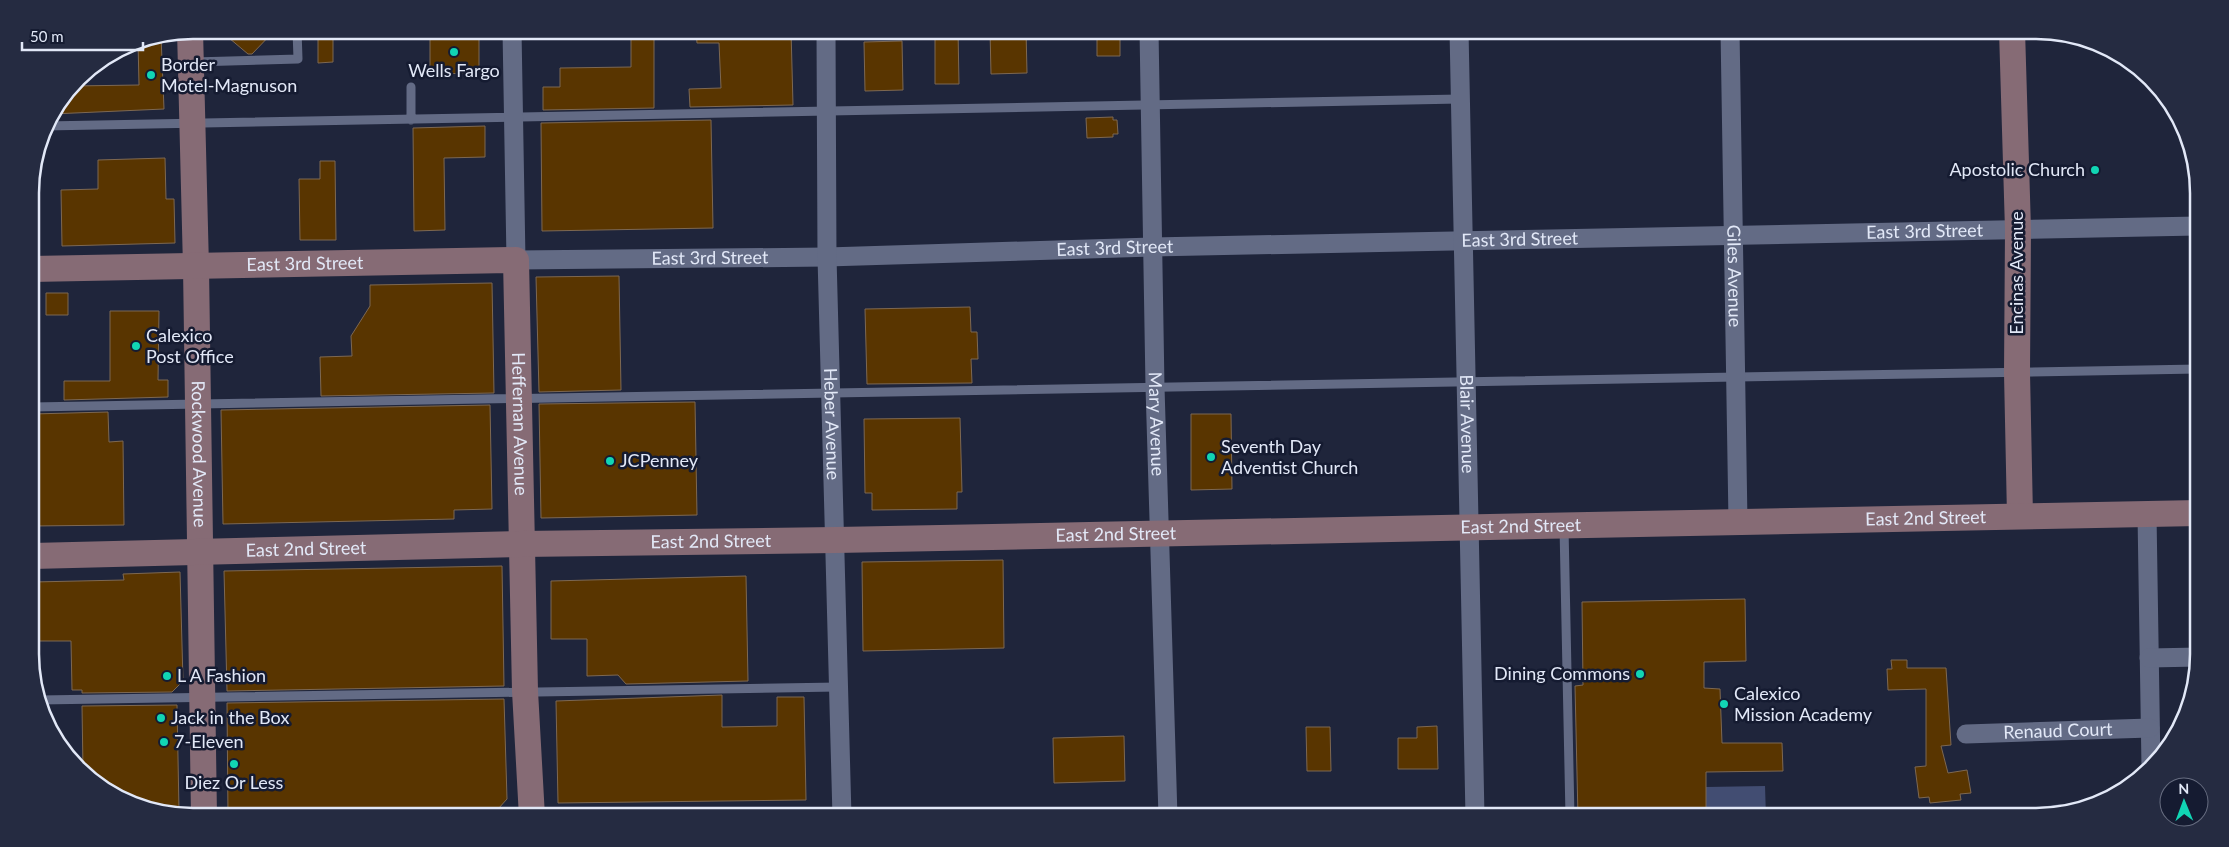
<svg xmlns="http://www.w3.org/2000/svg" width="2229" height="847" font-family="Lato,sans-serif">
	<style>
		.green { fill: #424d72 }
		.building { fill: #593500; stroke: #7d6852 }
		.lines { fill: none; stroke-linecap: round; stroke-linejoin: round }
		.path { stroke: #686e82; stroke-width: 3; stroke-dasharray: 4 2.5; stroke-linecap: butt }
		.lane { stroke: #636b85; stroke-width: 9 }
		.street { stroke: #636b85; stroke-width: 19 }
		.secondary { stroke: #866b75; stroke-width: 26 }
		.poi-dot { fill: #11d5b4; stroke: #151b31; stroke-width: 2 }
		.labels { text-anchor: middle; stroke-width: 5; stroke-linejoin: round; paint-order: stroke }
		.poi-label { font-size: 18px; fill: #e2e8f7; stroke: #151b31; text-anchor: start }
		.street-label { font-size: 18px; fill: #e2e8f7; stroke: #151b31 }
		.rim { fill: none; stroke: #e2e8f7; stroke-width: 2.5 }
	</style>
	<rect width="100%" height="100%" fill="#1f253b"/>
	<path class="green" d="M1765,786L1766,817H1706V787Z"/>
	<path class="building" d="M237,30H275L252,54H248L229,38Z
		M318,30H333V62L318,63Z
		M430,30H479V73L430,74Z
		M631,30H654V108L543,110V87H560V68L631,67Z
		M696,30H791L793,105L690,107L689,89L721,88L719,43H697Z
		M935,30H958L959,84H935Z
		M990,30H1026L1027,73L991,74Z
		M1097,30H1120V56H1097Z
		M161,36L164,109L52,114L73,86L139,85L138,41Z
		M902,41L903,90L865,91L864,42Z
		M1113,117V120H1117L1118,134H1113V137L1087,138L1086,118Z
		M711,120L713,228L542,231L541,123Z
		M485,126V157L444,158L445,230L414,231L413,128Z
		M165,158L166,199H174L175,243L62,246L61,190L98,189V160Z
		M320,161H335L336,240H300L299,179H320Z
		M619,276L621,390L539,392L536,277Z
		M492,283L494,393L321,396L320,357L352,356L351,336L370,306V285Z
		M46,293H68V315H46Z
		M970,307L971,332H977L978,359H971L972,383L867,384L865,309Z
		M110,311H159L158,380H168V397L64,400V381H110Z
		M695,402L697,515L541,518L539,404Z
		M490,405L492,509L454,510V519L223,524L221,410Z
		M108,412L109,442L123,441L124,525L32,526V414Z
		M1191,414H1231L1232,489L1191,490Z
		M960,418L962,492H957V509L872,510V493H865L864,419Z
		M1003,560L1004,648L863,651L862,562Z
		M502,566L504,686L227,691L224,571Z
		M180,572L183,681L172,692L82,693V690H72L71,641H33V582L124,580L123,574Z
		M746,576L748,681L626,684L618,675L587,676V639H551V581Z
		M1745,599L1746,661L1704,662V688L1720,689L1722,743H1782L1783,771L1706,772V817H1578L1575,686L1583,685L1582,602Z
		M1891,660H1907V668H1946L1951,745L1941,746L1948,773L1967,770L1971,793L1960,794L1961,800L1930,803L1929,797L1919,798L1915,767L1926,766V689L1888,690L1887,669H1892Z
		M722,695V727L777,726V697H804L806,800L558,803L556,701Z
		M504,699L507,799L498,809L228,816L227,703Z
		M177,705L179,811L141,808L83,770L82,706Z
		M1437,726L1438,769H1398V738H1417V727Z
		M1306,727H1330L1331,771H1307Z
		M1124,736L1125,781L1054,783L1053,738Z"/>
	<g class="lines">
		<path class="path" d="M231,817V816"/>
		<path class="lane" d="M194,62L298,59L297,30
			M411,87V120
			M2156,87H2160
			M45,126L1460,99
			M32,407L2198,369
			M1564,527L1570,817
			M40,700L838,687"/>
		<g class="street">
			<path id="s1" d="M512,30L516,260L827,257L1152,247L2198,226"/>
			<path id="s2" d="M826,30L827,257L842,817"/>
			<path id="s3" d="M1149,30L1155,387L1168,817"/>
			<path id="s4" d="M1459,30L1475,817"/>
			<path id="s5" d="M1730,30L1738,522"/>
			<path d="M2147,514L2151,767"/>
			<path d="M2149,658L2199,657"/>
			<path id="s6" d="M1966,734L2150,728"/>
			<path d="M2037,817L2060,814"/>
		</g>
		<g class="secondary">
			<path id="s7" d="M190,30L196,267L204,817"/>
			<path d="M2012,30L2018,230L2017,373L2020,516"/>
			<path id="s8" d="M31,269L516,260L525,691L532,817"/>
			<path id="s9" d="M32,556L521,544L836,540L2199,513"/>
		</g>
	</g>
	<g class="poi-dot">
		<circle cx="454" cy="52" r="5"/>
		<circle cx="151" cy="75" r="5"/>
		<circle cx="2095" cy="170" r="5"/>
		<circle cx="136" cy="346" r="5"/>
		<circle cx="1211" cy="457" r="5"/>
		<circle cx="610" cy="461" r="5"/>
		<circle cx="1640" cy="674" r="5"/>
		<circle cx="167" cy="676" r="5"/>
		<circle cx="1724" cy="704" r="5"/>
		<circle cx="161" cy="718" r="5"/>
		<circle cx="164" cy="742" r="5"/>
		<circle cx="234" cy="764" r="5"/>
	</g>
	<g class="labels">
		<g class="poi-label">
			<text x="161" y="71">Border<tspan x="161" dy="21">Motel-Magnuson</tspan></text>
			<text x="454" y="77" text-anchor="middle">Wells Fargo</text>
			<text x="2085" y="176" text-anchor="end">Apostolic Church</text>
			<text x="146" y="342">Calexico<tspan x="146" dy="21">Post Office</tspan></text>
			<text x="1221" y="453">Seventh Day<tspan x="1221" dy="21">Adventist Church</tspan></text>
			<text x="620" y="467">JCPenney</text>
			<text x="1630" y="680" text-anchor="end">Dining Commons</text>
			<text x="177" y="682">L A Fashion</text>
			<text x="1734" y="700">Calexico<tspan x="1734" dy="21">Mission Academy</tspan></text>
			<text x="171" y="724">Jack in the Box</text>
			<text x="174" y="748">7-Eleven</text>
			<text x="234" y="789" text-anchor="middle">Diez Or Less</text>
		</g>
		<g class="street-label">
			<text dy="6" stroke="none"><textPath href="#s1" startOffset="1639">East 3rd Street</textPath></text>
			<text dy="6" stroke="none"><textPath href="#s1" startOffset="1234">East 3rd Street</textPath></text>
			<text dy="6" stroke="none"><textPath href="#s1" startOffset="829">East 3rd Street</textPath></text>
			<text dy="6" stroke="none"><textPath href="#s1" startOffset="424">East 3rd Street</textPath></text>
			<text dy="6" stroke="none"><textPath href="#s8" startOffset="274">East 3rd Street</textPath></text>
			<text transform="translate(2017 273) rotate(-90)" y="6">Encinas Avenue</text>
			<text dy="6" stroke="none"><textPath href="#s5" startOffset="246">Giles Avenue</textPath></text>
			<text dy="6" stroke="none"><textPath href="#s2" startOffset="394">Heber Avenue</textPath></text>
			<text dy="6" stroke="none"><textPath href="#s3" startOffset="394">Mary Avenue</textPath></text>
			<text dy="6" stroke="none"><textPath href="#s4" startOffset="394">Blair Avenue</textPath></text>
			<text dy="6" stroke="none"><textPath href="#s8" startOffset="649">Heffernan Avenue</textPath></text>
			<text dy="6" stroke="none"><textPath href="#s7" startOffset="424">Rockwood Avenue</textPath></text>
			<text dy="6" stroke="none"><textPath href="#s9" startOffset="1894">East 2nd Street</textPath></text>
			<text dy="6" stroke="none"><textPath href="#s9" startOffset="1489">East 2nd Street</textPath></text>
			<text dy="6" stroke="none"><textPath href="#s9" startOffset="1084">East 2nd Street</textPath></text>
			<text dy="6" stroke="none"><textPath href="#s9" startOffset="679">East 2nd Street</textPath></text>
			<text dy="6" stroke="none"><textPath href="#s9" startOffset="274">East 2nd Street</textPath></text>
			<text dy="6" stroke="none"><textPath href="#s6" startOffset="92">Renaud Court</textPath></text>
		</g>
	</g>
	<path d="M0 0H2229V847H0ZM193 39H2036A154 154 0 0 1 2190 193V654A154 154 0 0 1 2036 808H193A154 154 0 0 1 39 654V193A154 154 0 0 1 193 39Z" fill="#252b41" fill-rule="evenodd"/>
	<path class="rim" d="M193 39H2036A154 154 0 0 1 2190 193V654A154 154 0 0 1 2036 808H193A154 154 0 0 1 39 654V193A154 154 0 0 1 193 39Z"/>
	<g transform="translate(2184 802) rotate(359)"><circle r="24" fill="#151b31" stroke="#676d80"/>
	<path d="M0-4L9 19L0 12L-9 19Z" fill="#11d5b4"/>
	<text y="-8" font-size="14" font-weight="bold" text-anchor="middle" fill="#e2e8f7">N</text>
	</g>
	<path d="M22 42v8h121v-8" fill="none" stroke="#e2e8f7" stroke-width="2.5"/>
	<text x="30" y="42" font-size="15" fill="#e2e8f7" stroke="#151b31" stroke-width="4" paint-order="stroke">50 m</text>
</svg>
